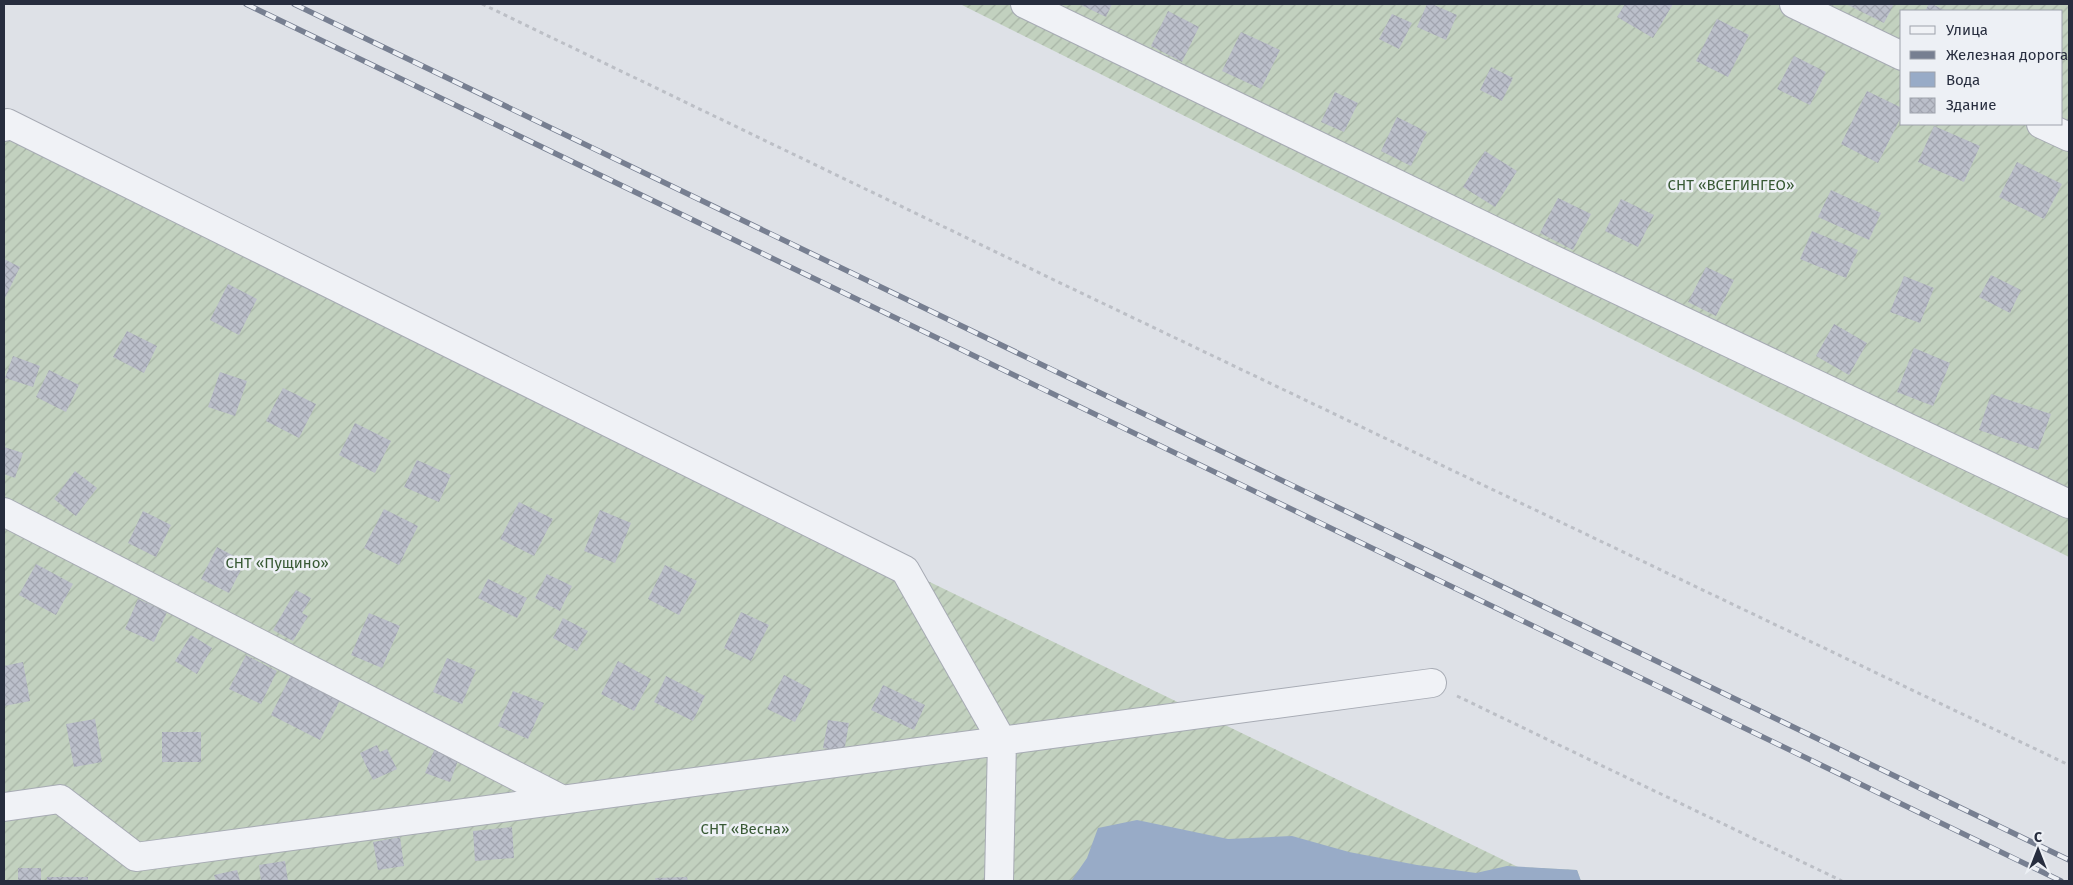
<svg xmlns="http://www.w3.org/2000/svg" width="2073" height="885" font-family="'Fira Sans',sans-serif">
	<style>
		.garden { fill: url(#garden-furrows); fill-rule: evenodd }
		.water { fill: #98abc7 }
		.building { fill: url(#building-cross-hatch) }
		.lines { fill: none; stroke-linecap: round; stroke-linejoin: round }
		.minor-casing { stroke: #a7abb4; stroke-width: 30 }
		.path { stroke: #bcbfc6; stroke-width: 3; stroke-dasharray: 4 4; stroke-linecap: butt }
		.minor { stroke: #f0f2f6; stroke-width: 28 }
		.rail-casing { stroke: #777f91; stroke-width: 5.5 }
		.rail { stroke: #edf0f5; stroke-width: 4; stroke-dasharray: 11; stroke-linecap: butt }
		.labels { text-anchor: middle; stroke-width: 5; stroke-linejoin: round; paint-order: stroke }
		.park-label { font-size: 15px; fill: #385934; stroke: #edf0f5 }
	</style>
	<defs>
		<pattern id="garden-furrows" width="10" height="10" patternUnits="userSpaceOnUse" patternTransform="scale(1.25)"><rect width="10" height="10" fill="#c2d1bf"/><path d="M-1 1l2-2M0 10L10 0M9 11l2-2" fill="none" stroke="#a7b4a5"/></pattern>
		<pattern id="building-cross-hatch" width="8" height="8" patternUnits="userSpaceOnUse" patternTransform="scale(1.25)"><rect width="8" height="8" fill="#bbbfca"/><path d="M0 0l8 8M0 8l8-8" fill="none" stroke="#a1a4af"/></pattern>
	</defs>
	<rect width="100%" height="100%" fill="#dee1e7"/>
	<path class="garden" d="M960,4H2069V557ZM1902,11H2062V124H1902Z
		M4,127L905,570L1518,867L1577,870L1581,881H4Z"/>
	<path class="water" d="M1137,820L1228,839L1292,836L1349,852L1417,865L1476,873L1507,866L1577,870L1581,881H1071L1087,858L1098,828Z"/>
	<path class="building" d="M1079,4H1112L1106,17Z
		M1427,4H1432L1457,15L1446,40L1417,27Z
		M1625,4H1673L1653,38L1617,17Z
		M1846,4H1894L1884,23Z
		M1929,4H1932L1946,11H1925Z
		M1168,11L1199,27L1182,62L1151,46Z
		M1392,14L1412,23L1399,49L1379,39Z
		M1717,19L1749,35L1728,77L1696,61Z
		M1241,32L1280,50L1261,89L1222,71Z
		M1794,56L1826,72L1810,105L1777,89Z
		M1491,67L1513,78L1502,101L1480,90Z
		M1867,91L1902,108V115L1878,163L1841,144Z
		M1335,92L1358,103L1344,132L1321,122Z
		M1397,117L1427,132L1411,166L1381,151Z
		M1934,126L1980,146L1964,182L1918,162Z
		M1485,151L1517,171L1495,207L1463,187Z
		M2017,162L2062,184L2044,219L1999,197Z
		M1831,190L1881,213L1869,240L1818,217Z
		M1558,198L1591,214L1573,250L1540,233Z
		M1621,199L1654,215L1638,247L1605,231Z
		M1812,231L1858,250L1846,278L1800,259Z
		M4,259L20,267L4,300Z
		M1706,267L1734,280L1716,316L1688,302Z
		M1991,275L2021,290L2010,313L1979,297Z
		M1904,276L1934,288L1920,323L1890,312Z
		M228,284L257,299L239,335L210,320Z
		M1834,324L1867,343L1849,375L1816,356Z
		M127,331L157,346L144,373L113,357Z
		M1914,348L1950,363L1933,406L1897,392Z
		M13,356L40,366L33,387L5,378Z
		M49,370L79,385L66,412L36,397Z
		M220,372L247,381L235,416L208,407Z
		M283,388L316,404L299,438L266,421Z
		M1991,394L2051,414L2038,450L1979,430Z
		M355,423L391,441L375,473L339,455Z
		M4,447L23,453L15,478L4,474Z
		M417,460L451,475L439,502L404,487Z
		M75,471L97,488L76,516L54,499Z
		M519,502L553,519L534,556L500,539Z
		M384,509L418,526L399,565L364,548Z
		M600,510L631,523L615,563L584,551Z
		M143,511L171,525L156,557L128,543Z
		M217,547L245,562L229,593L201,579Z
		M36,564L73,584L56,615L19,595Z
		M665,565L697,581L679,615L648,599Z
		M547,574L572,586L560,611L535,598Z
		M488,579L527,598L517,618L478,598Z
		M296,590L311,598L302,613L308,616L293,641L273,630Z
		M138,599L167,612L154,642L125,629Z
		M741,612L769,625L751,661L724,648Z
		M369,613L400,626L382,668L351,655Z
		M563,618L588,631L577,651L553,638Z
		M191,635L212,648L197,674L175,661Z
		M246,655L277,671L261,704L229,689Z
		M447,658L476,670L462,704L433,692Z
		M618,661L651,679L634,711L601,694Z
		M23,662L30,701L4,706V666Z
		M291,675L340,700L320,740L271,715Z
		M784,675L811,689L795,722L767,709Z
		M666,676L705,696L693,721L654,702Z
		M883,685L925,705L914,730L871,710Z
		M513,691L544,703L528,739L498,726Z
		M95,719L102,762L74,767L66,724Z
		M828,720L849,723L844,752L823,748Z
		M162,732H201V762H162Z
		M437,743L461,753L450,782L425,773Z
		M377,745L380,752L387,749L397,769L373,780L360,753Z
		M512,827L514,858L475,861L473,831Z
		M400,837L404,866L378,870L373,842Z
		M285,861L288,881H261L259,865Z
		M18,868H41V881H18Z
		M237,870L240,881H216L214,875Z
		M47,877H88V881H47Z
		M687,877L688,881H656L655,878Z"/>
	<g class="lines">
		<g class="minor-casing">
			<path id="minor" d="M1025,4L1546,256L2069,504
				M1794,4L1902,56
				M2041,124L2069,137
				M4,127L7,123L905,570L1002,741L999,881
				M4,512L563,800
				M4,807L60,799L136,857L1432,683"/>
		</g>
		<path class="path" d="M482,4L1052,279L2069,765
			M1457,696L1842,881"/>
		<use href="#minor" class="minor"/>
		<g class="rail-casing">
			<path id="rail" d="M246,4L2061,881
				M294,4L2069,860"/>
		</g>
		<use href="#rail" class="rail"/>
	</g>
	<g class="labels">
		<g class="park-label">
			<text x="1731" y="190">СНТ «ВСЕГИНГЕО»</text>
			<text x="277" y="568">СНТ «Пущино»</text>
			<text x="745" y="834">СНТ «Весна»</text>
		</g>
	</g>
	<rect width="2073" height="885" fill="none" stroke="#272d3e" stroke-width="10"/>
	<rect x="1900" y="10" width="162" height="115" fill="#edf0f5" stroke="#9ea2ac"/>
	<rect x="1910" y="26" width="25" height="8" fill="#f0f2f6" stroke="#9ea2ac"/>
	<text x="1946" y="35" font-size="15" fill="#272d3e">Улица</text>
	<rect x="1910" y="51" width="25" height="8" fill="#777f91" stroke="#9ea2ac"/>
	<text x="1946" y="60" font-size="15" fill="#272d3e">Железная дорога</text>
	<rect x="1910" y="72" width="25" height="15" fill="#98abc7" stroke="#9ea2ac"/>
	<text x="1946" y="85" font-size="15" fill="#272d3e">Вода</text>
	<rect x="1910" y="98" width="25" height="15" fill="url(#building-cross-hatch)" stroke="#9ea2ac"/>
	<text x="1946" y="110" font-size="15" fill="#272d3e">Здание</text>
	<g transform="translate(2038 850)" stroke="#edf0f5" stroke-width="4" paint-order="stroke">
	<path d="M0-4L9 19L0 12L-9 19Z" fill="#272d3e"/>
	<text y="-8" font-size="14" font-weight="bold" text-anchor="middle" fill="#272d3e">С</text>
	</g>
</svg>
